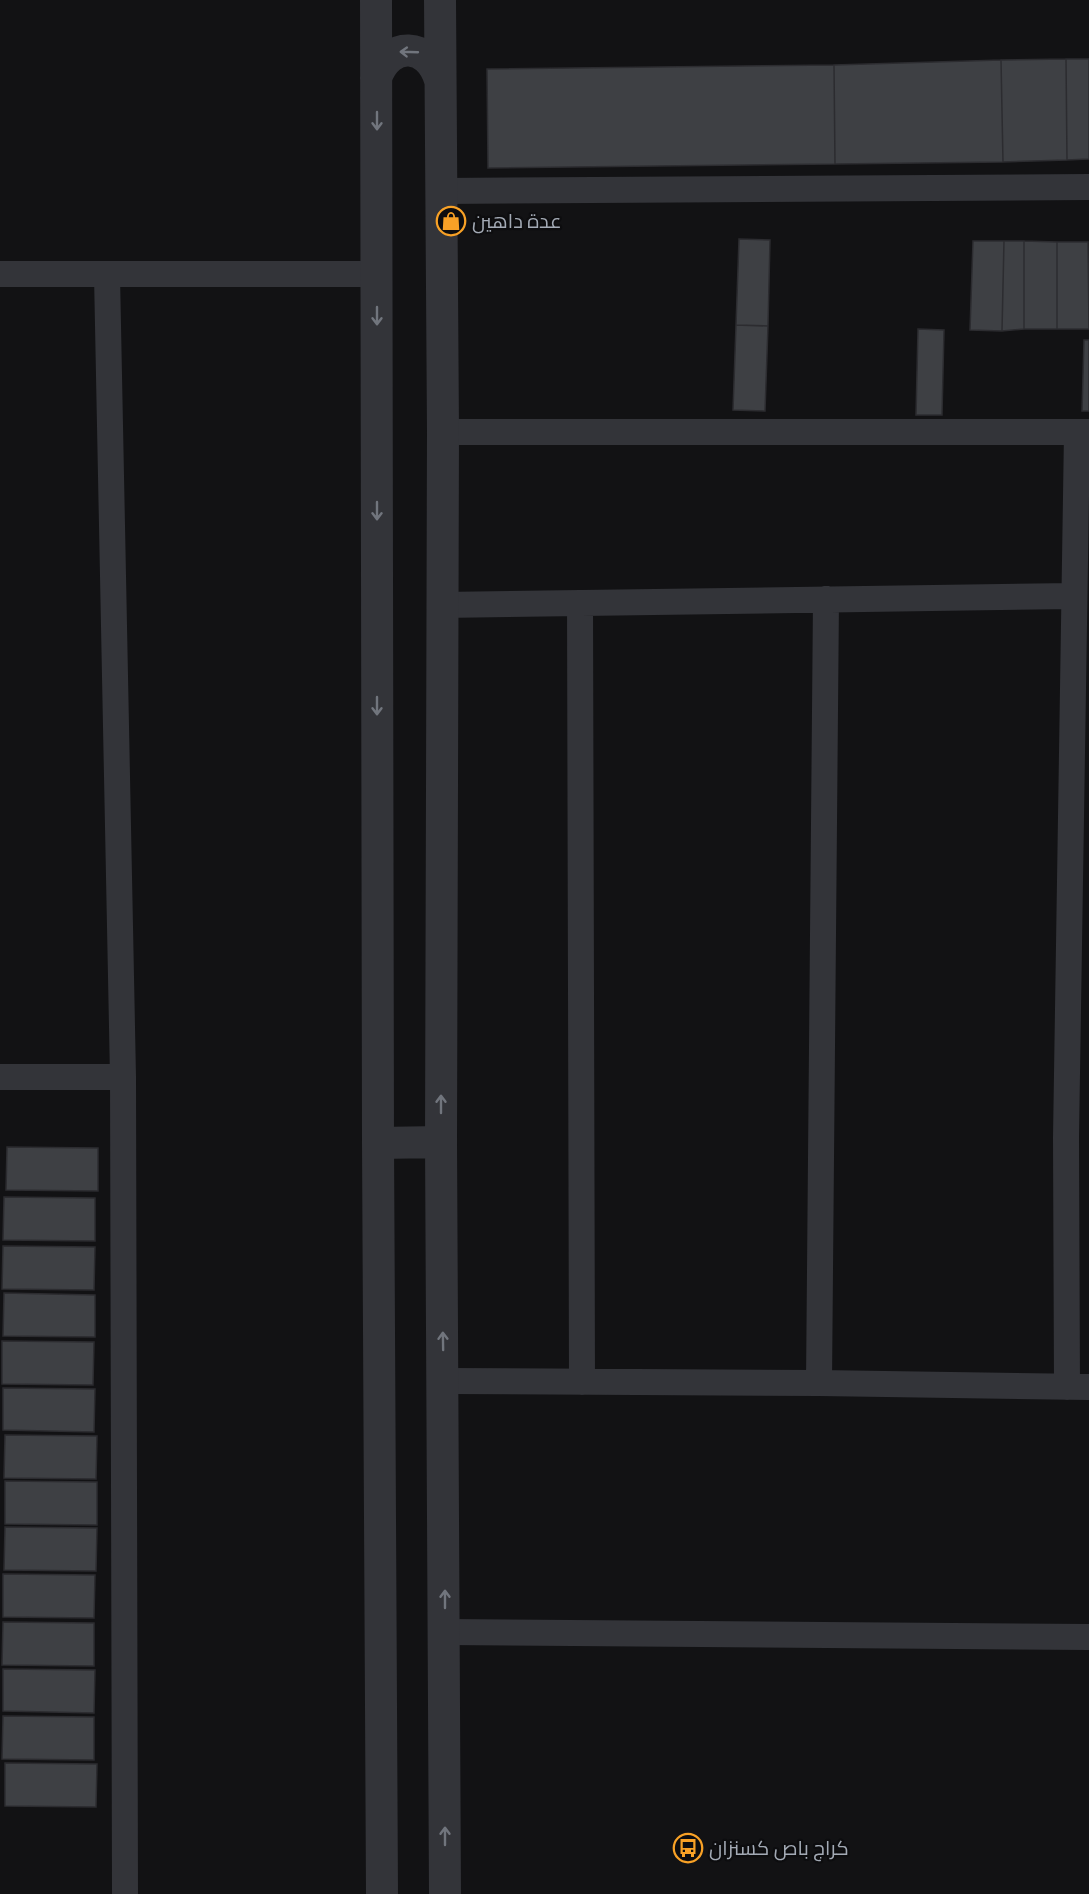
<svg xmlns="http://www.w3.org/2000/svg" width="1089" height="1894" font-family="Cabin,Cairo,sans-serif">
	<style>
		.building { fill: #3e4044; stroke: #2c2c30; stroke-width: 1.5 }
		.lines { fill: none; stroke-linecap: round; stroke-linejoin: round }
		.minor { stroke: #333439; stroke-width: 26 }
		.tertiary { stroke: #333439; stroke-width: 32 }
		.oneway { stroke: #71757d }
		.labels { text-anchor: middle; stroke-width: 4.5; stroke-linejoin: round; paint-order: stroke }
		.poi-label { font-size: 20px; fill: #a3aab5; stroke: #0d0d0f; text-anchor: start }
	</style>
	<rect width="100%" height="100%" fill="#121214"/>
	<path class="building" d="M1066,59H1089V159L1067,160Z
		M1066,59L1067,160L1003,162L1001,60Z
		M1001,60L1003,162L835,164L834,65Z
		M834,65L835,164L488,168L487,69Z
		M739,239L770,240L768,326L736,325Z
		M973,241H1004L1002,331L970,330Z
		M1004,241H1024V329L1002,331Z
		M1024,241L1057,242V329H1024Z
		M1057,242H1088L1089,329H1057Z
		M736,325L768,326L765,411L733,410Z
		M918,329L944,330L942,415H916Z
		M1084,340H1089V411H1082Z
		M7,1147L98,1148V1191L6,1190Z
		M4,1197L95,1198V1241L3,1240Z
		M3,1246L95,1247L94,1290L2,1289Z
		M4,1293L95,1295V1337L3,1336Z
		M2,1341L94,1342L93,1385L2,1384Z
		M3,1388L95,1389L94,1432L3,1430Z
		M5,1435L97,1436L96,1479L4,1478Z
		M5,1481L97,1482V1525L5,1524Z
		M5,1527L97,1528L96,1571L4,1570Z
		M3,1574L95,1575L94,1618L3,1617Z
		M3,1622L94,1623V1666L2,1665Z
		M3,1669L95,1670L94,1713L3,1711Z
		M3,1716L94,1717V1760L2,1759Z
		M5,1763L97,1764L96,1807L5,1806Z"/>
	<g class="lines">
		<path class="minor" d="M441,191L1089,187
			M0,274H377
			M107,275L123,1077L125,1894
			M443,432H1089
			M580,603L582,1382
			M441,605L1073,596
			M0,1077H123
			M444,1381L819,1383L1089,1387
			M819,1383L826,599
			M1067,1387L1066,1138L1077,432
			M445,1632L1089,1637"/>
		<path class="tertiary" d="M376,0L378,1143L382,1894
			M440,0L443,432L441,1142L445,1894
			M376,78C389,40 429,42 440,80
			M378,1143L441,1142"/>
	</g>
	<defs><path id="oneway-shaft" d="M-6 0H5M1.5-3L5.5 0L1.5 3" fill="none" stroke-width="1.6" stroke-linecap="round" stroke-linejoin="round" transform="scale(1.5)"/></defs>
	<g class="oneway">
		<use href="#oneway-shaft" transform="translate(409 52) rotate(-178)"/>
		<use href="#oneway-shaft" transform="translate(377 121) rotate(90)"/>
		<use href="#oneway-shaft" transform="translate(377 316) rotate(90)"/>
		<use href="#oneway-shaft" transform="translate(377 511) rotate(90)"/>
		<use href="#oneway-shaft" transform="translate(377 706) rotate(90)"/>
		<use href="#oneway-shaft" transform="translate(441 1104) rotate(-90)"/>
		<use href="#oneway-shaft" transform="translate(443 1341) rotate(-91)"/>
		<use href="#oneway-shaft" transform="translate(445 1599) rotate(-90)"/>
		<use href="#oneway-shaft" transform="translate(445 1836) rotate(-90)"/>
	</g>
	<defs>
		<g id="shop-ring" transform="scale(1.5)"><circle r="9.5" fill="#0d0d0f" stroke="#f8a126" stroke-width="1.5"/><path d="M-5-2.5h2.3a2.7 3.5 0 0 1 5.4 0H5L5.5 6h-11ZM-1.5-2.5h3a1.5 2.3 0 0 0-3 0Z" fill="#f8a126"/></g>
		<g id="bus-ring" transform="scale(1.5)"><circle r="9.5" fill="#0d0d0f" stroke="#f8a126" stroke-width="1.5"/><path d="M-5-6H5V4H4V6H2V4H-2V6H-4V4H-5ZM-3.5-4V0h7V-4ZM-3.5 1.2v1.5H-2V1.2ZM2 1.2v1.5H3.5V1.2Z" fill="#f8a126"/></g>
	</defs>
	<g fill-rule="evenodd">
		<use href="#shop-ring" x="451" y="221"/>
		<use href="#bus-ring" x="688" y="1848"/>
	</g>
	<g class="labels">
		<g class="poi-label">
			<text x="472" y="228">عدة داهين</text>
			<text x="709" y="1855">كراج باص كسنزان</text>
		</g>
	</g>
</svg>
